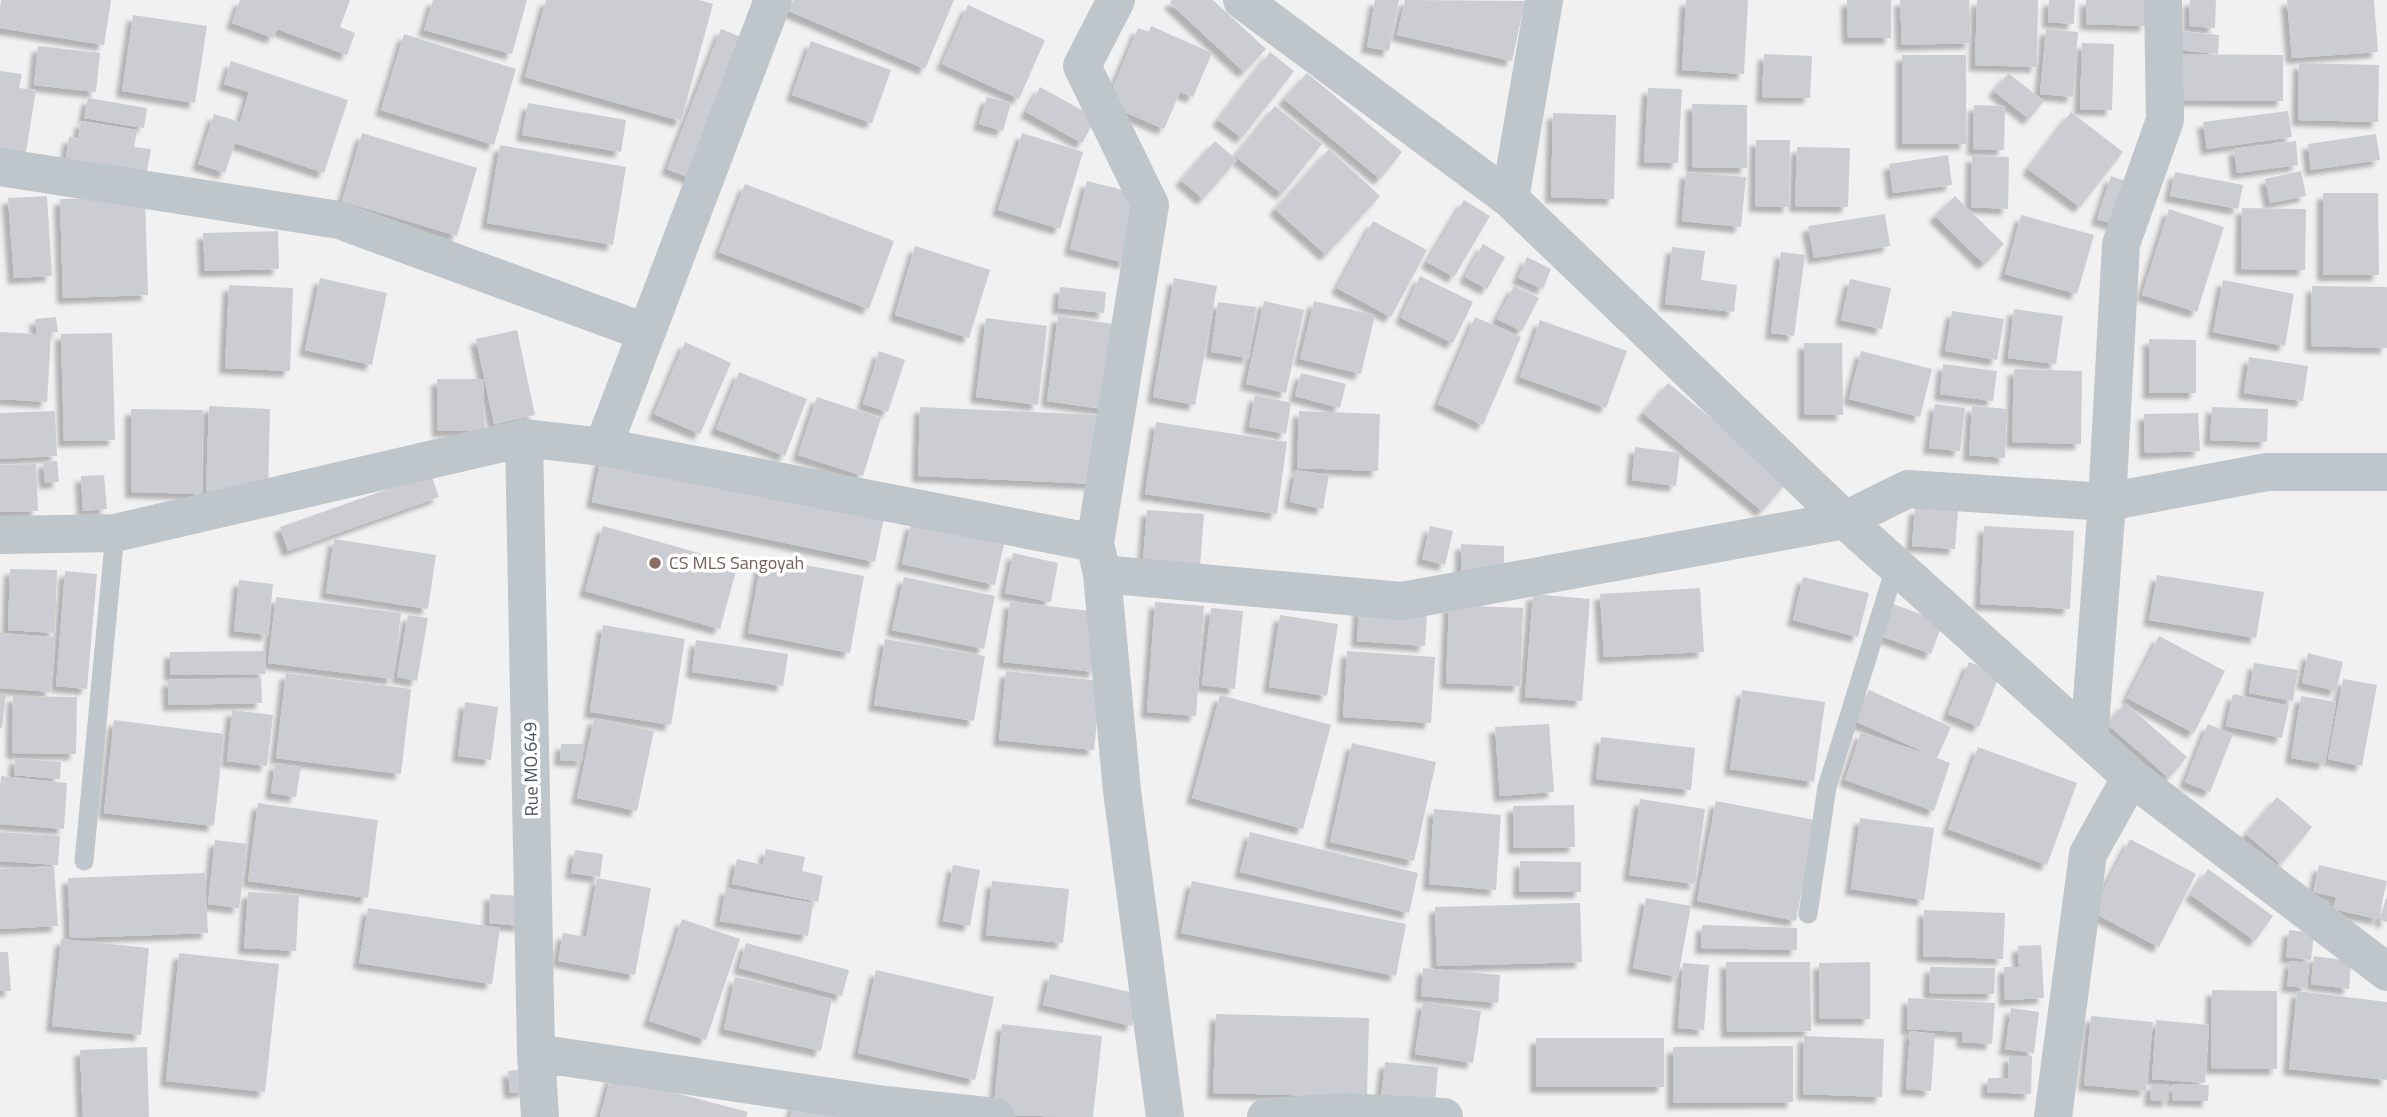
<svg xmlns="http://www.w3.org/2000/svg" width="2387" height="1117" font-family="'Titillium Web',sans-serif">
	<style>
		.building { fill: #cbcdd2; filter: url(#shadow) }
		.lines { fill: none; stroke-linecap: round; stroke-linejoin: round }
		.lane { stroke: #bec5cb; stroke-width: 19 }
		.street { stroke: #bec5cb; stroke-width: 38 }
		.education-dot { fill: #8d6e63; stroke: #fff; stroke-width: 2.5 }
		.labels { text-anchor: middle; stroke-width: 7; stroke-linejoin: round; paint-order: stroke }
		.education-label { font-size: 18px; fill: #785e54; stroke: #fff; text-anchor: start }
		.street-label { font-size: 18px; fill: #4b545c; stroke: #fff }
	</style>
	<defs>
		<filter id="shadow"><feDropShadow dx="-6" dy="6" stdDeviation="2" flood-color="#0004"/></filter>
	</defs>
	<rect width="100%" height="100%" fill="#f2f1f1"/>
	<path class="building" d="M1,0H111L104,45L0,28Z
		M240,0H350L340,27L355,33L347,55L277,29L273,38L232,23Z
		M433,0H527L512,54L424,30Z
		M546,0H699L713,4L681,121L525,77Z
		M793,0H954L925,69L789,11Z
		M1172,0H1213L1266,49L1244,72L1170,3Z
		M1375,0H1399L1389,51L1367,47Z
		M1405,0L1525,1L1512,61L1397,35Z
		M1686,0H1748L1744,74L1682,70Z
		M1847,0H1891V38H1848Z
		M1900,0H1969L1971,43L1902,45Z
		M1977,0H2038L2037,67L1975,65Z
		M2049,0H2075L2074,24L2048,22Z
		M2086,0H2147L2146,26L2086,24Z
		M2190,0H2216L2215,28L2189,26Z
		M2287,0H2374L2378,52L2292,58Z
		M968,5L1045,40L1019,99L942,64Z
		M133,15L207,26L195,103L122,91Z
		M1151,26L1212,53L1193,97L1180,92L1164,129L1106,104L1138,28L1149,32Z
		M721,29L751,41L698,181L667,169Z
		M2046,29L2078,32L2073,97L2040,94Z
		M2171,30L2219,35L2218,54L2169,49Z
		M404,34L516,69L494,145L381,110Z
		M811,41L891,70L872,123L792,95Z
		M2082,43L2114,44L2112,110L2080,109Z
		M38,46L100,53L96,92L34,85Z
		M1270,52L1294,71L1242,138L1218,120Z
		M1764,54L1812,56L1810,98L1762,97Z
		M2175,54L2283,55V101L2174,100Z
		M1902,55H1966V144H1902Z
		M231,61L348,100L324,173L235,143L225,173L198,164L214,114L240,122L249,92L224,84Z
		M2299,63L2379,65L2378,122L2298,120Z
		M0,71L22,74L19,88L36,90L25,158L0,154Z
		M1307,73L1402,152L1380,179L1284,99Z
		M2008,73L2044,101L2029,119L1994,91Z
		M1040,87L1096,118L1082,143L1026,112Z
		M1648,88L1682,89L1678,163L1644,162Z
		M987,97L1011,103L1003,131L979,124Z
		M88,98L147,108L144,128L84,118Z
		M528,103L626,120L621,152L522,135Z
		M1692,104L1747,105V168L1692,167Z
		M1974,105L2005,106L2004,150L1973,149Z
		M1275,106L1322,144L1282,194L1235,156Z
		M2288,111L2292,137L2207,149L2203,122Z
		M2071,112L2123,152L2080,207L2028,169Z
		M1553,113L1616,115L1614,199L1551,197Z
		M81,121L137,130L134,147L151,149L146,177L65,164L69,137L78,138Z
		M362,133L477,168L457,236L342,201Z
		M1022,133L1083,152L1060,229L998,210Z
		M2376,134L2380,160L2311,170L2308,144Z
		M1756,140H1790L1789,207L1755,206Z
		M1215,141L1237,160L1203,199L1181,180Z
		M2296,141L2298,165L2237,173L2234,149Z
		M500,145L626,167L613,245L487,223Z
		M1797,147L1850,148L1848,207L1795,206Z
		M1329,149L1380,196L1326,255L1275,209Z
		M1948,155L1952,185L1893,193L1889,164Z
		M1972,156L2009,157L2008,209L1971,207Z
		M2301,171L2306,196L2270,203L2265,179Z
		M1686,172L1746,177L1741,227L1682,221Z
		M2175,172L2243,185L2238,209L2170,196Z
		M2111,176L2134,184L2120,226L2097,219Z
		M1087,181L1142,195L1125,263L1070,249Z
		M745,184L894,241L869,309L719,252Z
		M2323,193H2378L2379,275H2323Z
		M47,196L52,276L14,278L8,198Z
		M1955,196L2004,244L1984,264L1935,216Z
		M145,198L148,295L63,298L60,199Z
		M1464,200L1490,216L1454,277L1427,262Z
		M2242,208L2306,209L2305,270L2241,269Z
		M2169,209L2224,227L2197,312L2142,295Z
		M1885,214L1890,246L1814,258L1808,226Z
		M2021,215L2094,235L2077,294L2005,274Z
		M1373,221L1427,250L1391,317L1337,288Z
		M278,231L279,269L205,271L203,233Z
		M1483,244L1505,257L1487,289L1465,277Z
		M915,246L990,270L969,338L895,315Z
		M1672,247L1705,251L1701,280L1737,285L1734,312L1665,304Z
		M1781,252L1805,255L1794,336L1771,333Z
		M1527,257L1551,269L1543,289L1518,278Z
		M1420,276L1473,302L1453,343L1401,318Z
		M320,278L387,293L372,365L305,350Z
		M1174,278L1217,286L1195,405L1153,397Z
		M1850,279L1891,288L1882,329L1841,320Z
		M2223,280L2294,294L2285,346L2213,332Z
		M229,285L293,288L290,371L225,368Z
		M1514,286L1539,298L1522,331L1497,319Z
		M2312,286L2387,287V348L2311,346Z
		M1060,287L1106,292L1104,313L1058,308Z
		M1264,301L1304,310L1286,393L1246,384Z
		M1314,301L1375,315L1361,374L1300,359Z
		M1218,302L1256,307L1249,358L1211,352Z
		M2014,309L2063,316L2056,364L2008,358Z
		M1952,311L2004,319L1997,360L1945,351Z
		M1058,316L1121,325L1110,410L1047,401Z
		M56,317L58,332L37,334L35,319Z
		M1475,317L1521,337L1483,425L1438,404Z
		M986,318L1047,326L1038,405L976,397Z
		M1540,320L1627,351L1606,408L1520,377Z
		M517,330L535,415L494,424L476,339Z
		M0,332L51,335L47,402L0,399Z
		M112,333L115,440L64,441L61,334Z
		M2149,339L2196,340V393H2149Z
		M685,342L731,363L700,434L654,414Z
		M1804,343H1842L1843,415L1804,414Z
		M879,351L905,360L888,412L863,404Z
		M1861,351L1932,369L1920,417L1849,399Z
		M2249,357L2308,366L2303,401L2244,393Z
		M1943,364L1997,371L1993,401L1940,394Z
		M2014,369L2082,371L2081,444L2012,442Z
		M739,372L807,399L785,456L716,429Z
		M1301,373L1346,384L1340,408L1295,396Z
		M437,379H483L485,430L438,431Z
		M1668,383L1788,481L1762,511L1643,413Z
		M1255,395L1291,403L1286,434L1249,427Z
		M817,397L881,418L863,476L798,455Z
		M1935,404L1965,408L1960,451L1929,448Z
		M209,406L270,409L268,494L206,491Z
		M1972,406L2007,409L2005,458L1969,455Z
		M920,407L1100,415L1097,484L918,476Z
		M2212,407L2268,409L2267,442L2210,440Z
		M131,409L203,410L202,494L131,492Z
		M55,411L57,456L0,459V413Z
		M1299,411L1380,414L1378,471L1297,468Z
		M2198,413L2200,451L2145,453L2144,414Z
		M1156,422L1287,442L1277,514L1145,494Z
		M1635,447L1680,453L1676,486L1632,480Z
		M601,457L884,517L875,562L592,502Z
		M57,461L59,482L45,483L43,462Z
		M36,464L38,511L0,512V465Z
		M1296,470L1329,475L1323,509L1290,502Z
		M431,474L439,497L288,551L280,527Z
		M104,475L107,509L83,511L81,476Z
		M1915,508L1958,511L1955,549L1912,546Z
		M1147,510L1204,514L1200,566L1143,561Z
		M911,523L1004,544L995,585L902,564Z
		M603,526L738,564L720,629L585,591Z
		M1430,526L1453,531L1445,565L1422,559Z
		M1984,526L2074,531L2070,609L1980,604Z
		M334,539L436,555L428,609L326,593Z
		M1461,544L1504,546V579L1461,578Z
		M1013,553L1058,563L1051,602L1005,593Z
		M762,557L864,576L850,653L748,633Z
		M10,569L57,570L55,633L8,630Z
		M65,571L97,574L87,689L56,686Z
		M2157,575L2264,592L2256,638L2149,620Z
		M904,577L995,596L984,649L892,630Z
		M1803,577L1869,593L1858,637L1793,620Z
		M239,580L273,584L268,635L234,631Z
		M1700,588L1704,652L1604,657L1600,594Z
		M1533,594L1590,599L1582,701L1525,697Z
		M276,597L401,613L393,679L268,663Z
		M1010,602L1101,612L1095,672L1003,662Z
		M1155,602L1204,606L1196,716L1147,712Z
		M1893,604L1943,622L1931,654L1881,636Z
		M1449,605L1523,608L1520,686L1446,683Z
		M1211,608L1243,611L1235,689L1202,685Z
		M1359,608L1427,614L1425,646L1357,641Z
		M408,615L428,618L417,681L397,677Z
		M1280,615L1338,624L1327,696L1269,687Z
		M603,625L685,639L671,725L590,712Z
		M0,633L55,637L51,692L0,688Z
		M2159,636L2225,671L2194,733L2127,698Z
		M885,639L985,656L974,721L874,705Z
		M696,640L788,654L783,686L692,672Z
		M266,651L265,674L170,675V652Z
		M1347,651L1435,657L1431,723L1343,717Z
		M2308,653L2343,662L2336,691L2302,683Z
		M1969,662L2000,674L1979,727L1948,714Z
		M2254,663L2298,670L2293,701L2249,693Z
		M1006,671L1101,681L1094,750L999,740Z
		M286,673L411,689L401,774L276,758Z
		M261,678L262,703L169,705L168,680Z
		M2343,679L2377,685L2362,766L2328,759Z
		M1742,690L1825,702L1814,782L1730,769Z
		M1869,690L1951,727L1937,758L1950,763L1934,811L1845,780L1861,732L1933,756L1855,721Z
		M0,693L6,694L2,728H0Z
		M2233,694L2289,706L2282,738L2226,726Z
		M1220,695L1331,725L1303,829L1192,798Z
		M13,696L77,697L76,754L12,753Z
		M2301,696L2336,702L2325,764L2291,758Z
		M465,702L498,707L491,760L458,756Z
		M2125,703L2187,757L2169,778L2107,724Z
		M232,710L273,715L267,766L227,761Z
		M594,718L654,731L637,811L577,798Z
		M114,720L224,734L214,826L104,813Z
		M1549,724L1554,792L1500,796L1495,727Z
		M2208,724L2233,734L2210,792L2185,782Z
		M1601,737L1695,748L1691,790L1596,779Z
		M1352,743L1436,762L1414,861L1330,842Z
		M561,744H583V761L560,760Z
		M1978,747L2077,783L2047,865L1948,829Z
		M15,758L61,762L60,779L14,775Z
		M275,763L301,767L296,797L271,793Z
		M1,776L67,783L64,829L0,824Z
		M2277,797L2312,827L2281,864L2246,834Z
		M1640,799L1705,809L1695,884L1629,875Z
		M1716,801L1815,820L1796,921L1697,901Z
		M258,803L378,820L368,898L248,881Z
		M1574,805L1575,847L1514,848L1513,806Z
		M1434,809L1501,815L1496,890L1429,884Z
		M1860,818L1934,828L1924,900L1851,889Z
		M0,832L60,836L58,865L0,861Z
		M1250,832L1418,873L1409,913L1240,872Z
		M2130,839L2196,874L2159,947L2092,912Z
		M215,840L247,844L239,908L208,904Z
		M766,849L805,857L802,871L823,876L818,902L732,884L737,859L763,865Z
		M575,850L603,854L600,877L571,873Z
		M1520,861L1581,862V892H1519Z
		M953,865L980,870L970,926L943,921Z
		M2319,865L2387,881L2378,919L2333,909L2336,897L2313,892Z
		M54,866L58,926L0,929V869Z
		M2208,869L2273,916L2255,941L2191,895Z
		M205,873L208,933L70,938L68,878Z
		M597,878L651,888L635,975L558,961L563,933L586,937Z
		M992,881L1069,889L1063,943L986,935Z
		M1192,881L1406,924L1396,976L1181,933Z
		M726,888L813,903L808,936L720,921Z
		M248,892L299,895L296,951L244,948Z
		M490,894L522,896L521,926L489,923Z
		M1646,898L1691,906L1678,977L1633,968Z
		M2386,898L2387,899V922L2380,920Z
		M1580,903L1582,962L1437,966L1435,907Z
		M368,908L500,928L492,984L359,963Z
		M1924,910L2005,913L2003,959L1923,956Z
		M682,919L740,939L706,1040L649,1021Z
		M1702,925L1797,928V950L1701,948Z
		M2289,930L2314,933L2311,960L2286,957Z
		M61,939L149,948L141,1035L52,1026Z
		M746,943L849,970L842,996L739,968Z
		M2041,945L2044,998L2005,1000L2004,967H2019L2018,946Z
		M0,952H8L11,991H0Z
		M179,953L279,964L265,1092L166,1081Z
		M2314,956L2351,961L2349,989L2311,984Z
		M2290,961L2309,963L2307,988L2287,986Z
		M1726,962H1810L1811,1031L1727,1032Z
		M1870,962V1019H1820L1819,963Z
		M1683,963L1709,965L1704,1030L1678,1028Z
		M1930,967L1995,968L1994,994L1929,993Z
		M1423,968L1500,975L1498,1003L1421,996Z
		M876,970L994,997L975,1080L858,1053Z
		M1050,974L1139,994L1132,1026L1043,1005Z
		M735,977L832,999L821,1051L724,1029Z
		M2212,990L2277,991V1069L2211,1068Z
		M2297,991L2387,1002V1080L2289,1069Z
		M1908,998L1995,1003L1992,1044L1962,1042L1963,1032L1907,1029Z
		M1423,1002L1481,1011L1473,1063L1415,1054Z
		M2011,1008L2039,1012L2034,1053L2005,1049Z
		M1216,1014L1369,1018L1367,1097L1213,1093Z
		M2091,1016L2153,1022L2146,1091L2084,1085Z
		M2156,1020L2209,1025L2205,1083L2152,1079Z
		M1002,1024L1102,1036L1093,1117L993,1115Z
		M1910,1031L1935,1034L1931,1091L1906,1089Z
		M1804,1036L1884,1039L1882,1097L1803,1094Z
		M1536,1038H1664V1087H1536Z
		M1793,1046V1102L1673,1103V1047Z
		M147,1047L149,1117H83L80,1050Z
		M2009,1056H2032L2031,1094L1987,1092L1988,1078H2008Z
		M1385,1062L1438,1067L1435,1103L1381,1098Z
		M524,1069L526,1091L510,1093L508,1071Z
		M611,1076L748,1112L746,1117H600Z
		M2151,1084H2169V1101L2150,1100Z
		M2173,1084L2209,1085L2208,1101L2172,1100Z
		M795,1102L836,1117H790Z"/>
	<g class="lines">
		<path class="lane" d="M84,861L115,533
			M1808,914L1827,787L1896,565"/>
		<path class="street" d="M1116,0L1082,66L1150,205L1095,543L1102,574L1122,791L1165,1117
			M1242,0L1510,199L1845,520L2131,777L2387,972
			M0,167L339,220L645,332
			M1510,199L1544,0
			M603,447L773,0
			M0,535L115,533L524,438
			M1102,574L1402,601L1845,520L1908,489L2107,502L2267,472H2387
			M2089,739L2107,502L2121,244L2165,120L2163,0
			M536,1053L885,1105L996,1117
			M540,1117L536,1053L524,438L603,447L1095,543
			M1266,1117L1345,1112L1444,1117
			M2053,1117L2088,854L2131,777"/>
	</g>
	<circle class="education-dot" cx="655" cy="563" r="7"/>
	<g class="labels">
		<g class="education-label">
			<text x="669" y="569">CS MLS Sangoyah</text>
		</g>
		<g class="street-label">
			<text transform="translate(531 769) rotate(-91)" y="6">Rue MO.649</text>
		</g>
	</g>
</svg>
